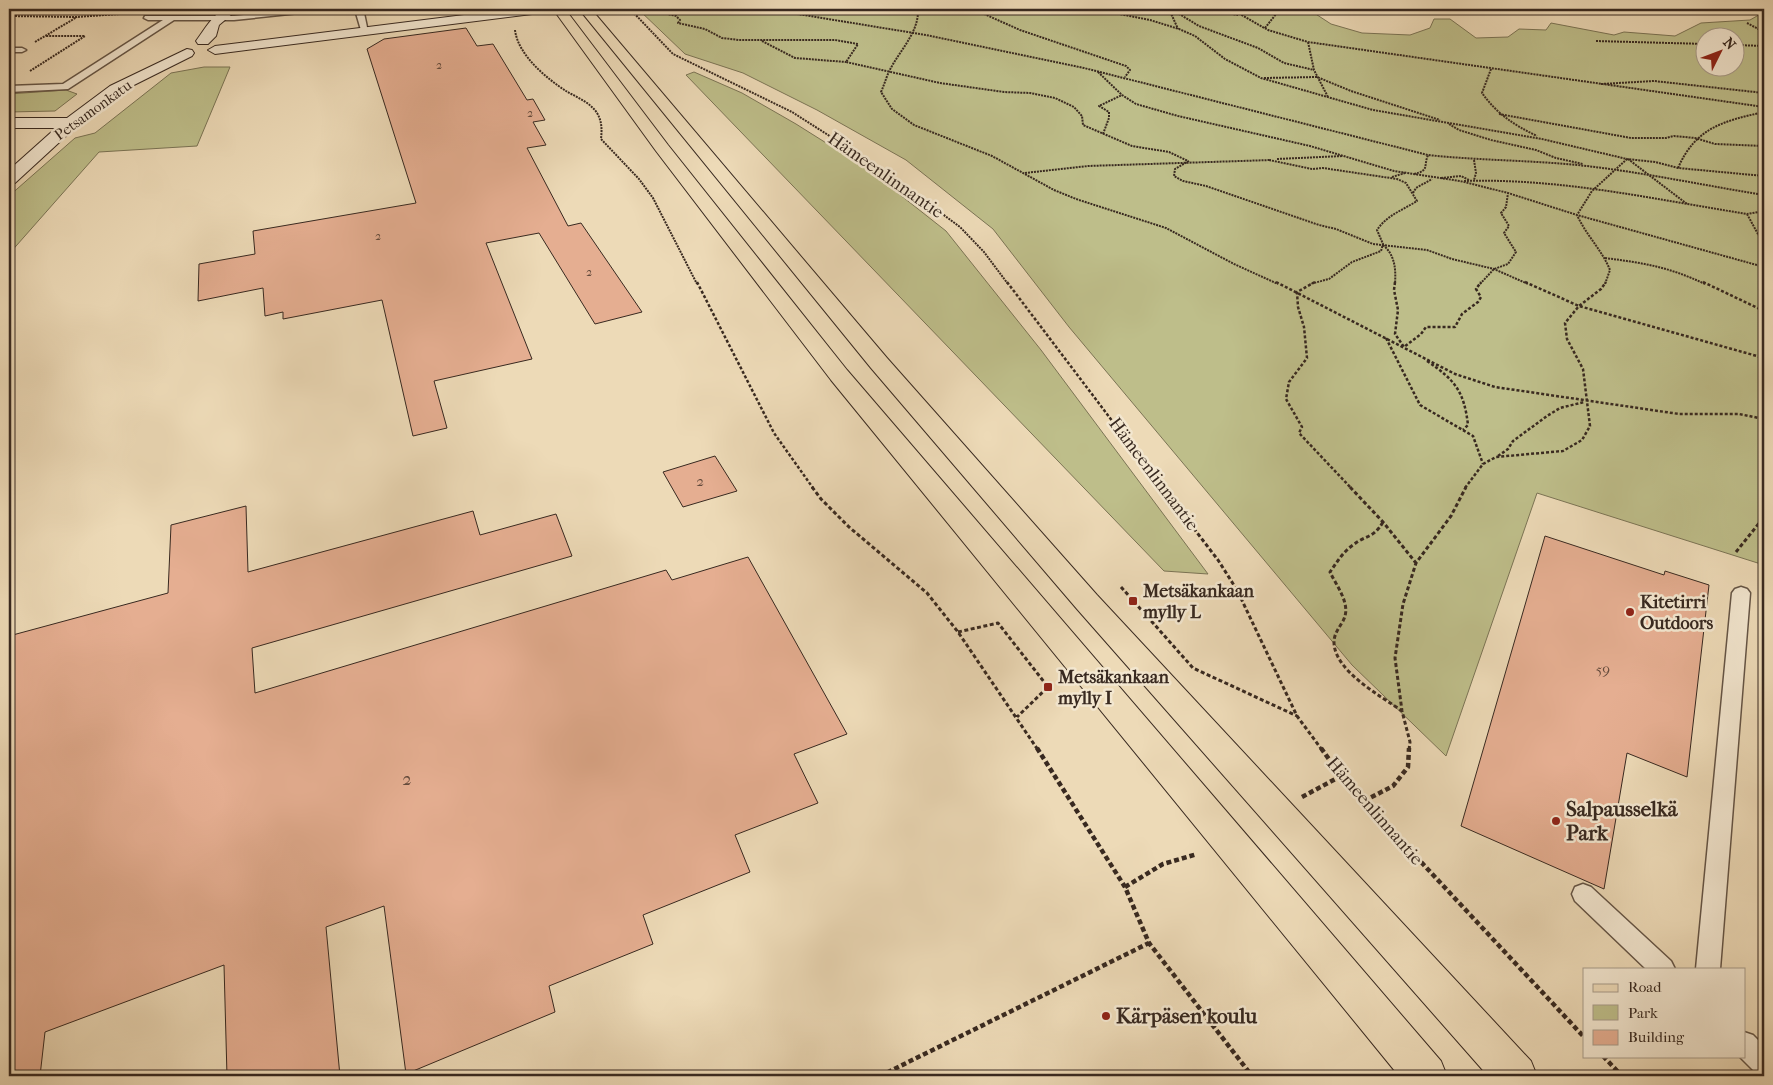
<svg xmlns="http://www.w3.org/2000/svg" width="1773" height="1085" font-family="'IM FELL French Canon',serif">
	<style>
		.green { fill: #bebe8a; stroke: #7b7455; fill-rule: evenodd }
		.building { fill: #e5ae91; stroke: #382920 }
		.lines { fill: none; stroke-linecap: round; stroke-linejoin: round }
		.lane-casing { stroke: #655546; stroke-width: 3 }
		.secondary-casing { stroke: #382920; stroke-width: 2 }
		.primary-casing { stroke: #382920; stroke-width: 2 }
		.path-far3 { stroke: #382920; stroke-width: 2; stroke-dasharray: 2 1; stroke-linecap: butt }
		.path-far2 { stroke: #382920; stroke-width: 2.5; stroke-dasharray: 3 2; stroke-linecap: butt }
		.path-far1 { stroke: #382920; stroke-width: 3; stroke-dasharray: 4 2.5; stroke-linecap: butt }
		.path { stroke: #382920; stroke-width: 4.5; stroke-dasharray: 5 3; stroke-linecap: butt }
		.lane { fill: #f3e7d0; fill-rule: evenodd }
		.secondary { fill: #f3e7d0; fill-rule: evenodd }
		.primary { fill: #eddab7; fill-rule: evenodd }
		.poi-dot { fill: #8f2418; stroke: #f3e7d0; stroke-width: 2 }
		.labels { text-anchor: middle; stroke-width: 5; stroke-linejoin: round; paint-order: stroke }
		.far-number-label { font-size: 12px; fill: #634a3c }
		.far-street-label { font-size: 15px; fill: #382920; stroke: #f3e7d0 }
		.number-label { font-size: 15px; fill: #634a3c }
		.street-label { font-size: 18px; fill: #382920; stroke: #f3e7d0 }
		.poi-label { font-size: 18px; font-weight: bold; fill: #382920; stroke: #f3e7d0; text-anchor: start }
		.near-number-label { font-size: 18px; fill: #634a3c }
		.near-poi-label { font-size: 21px; font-weight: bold; fill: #382920; stroke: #f3e7d0; text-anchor: start }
	</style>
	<rect width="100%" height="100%" fill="#eddab7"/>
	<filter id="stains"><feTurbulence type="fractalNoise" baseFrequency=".004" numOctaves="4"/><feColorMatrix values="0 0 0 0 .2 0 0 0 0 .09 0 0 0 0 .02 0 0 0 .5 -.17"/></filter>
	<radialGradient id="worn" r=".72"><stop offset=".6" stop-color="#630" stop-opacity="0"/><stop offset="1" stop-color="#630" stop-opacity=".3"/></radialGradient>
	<path class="green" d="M638,9H1308L1331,24L1362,33L1410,35L1430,28L1434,19H1450L1476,38L1508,37L1519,29L1546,30L1551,23L1614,35L1624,32L1675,36L1701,23L1750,20L1764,12V565L1537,493L1446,756L1352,665L1069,327L993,229L906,160L817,110L743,73L685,54ZM1706,38H1736V68H1706Z
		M204,67H230L197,146L99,152L9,254V196L75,138L95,133L171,73Z
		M694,72L742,93L796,124L866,168L946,231L1041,350L1208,574L1164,571L686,75Z
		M66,90L77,94L55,111L9,112V94Z"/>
	<path class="building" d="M466,28L477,46L493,44L527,100L533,99L545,120L533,122L546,145L527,148L568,226L581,223L642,312L595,324L539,233L486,243L532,359L434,381L447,428L413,436L382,300L283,319V312L265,316L263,288L198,301L199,264L255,254L253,231L416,203L367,49L384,39Z
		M715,456L737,491L683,507L663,472Z
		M246,506L248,572L473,511L480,535L556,514L572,556L252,648L255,693L666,570L672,580L748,557L847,734L794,754L818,803L735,835L750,872L643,915L653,944L549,986L555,1012L406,1074L384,906L326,927L340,1076H227L224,965L45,1032L40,1076H9V636L168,593L171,525Z
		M1545,536L1664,575L1665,571L1709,585L1687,777L1627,753L1604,889L1461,826Z"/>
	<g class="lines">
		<g class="lane-casing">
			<path id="lane" d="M299,9H322L318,11L234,20H174L68,89L9,92V86L63,84L163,20H148L144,18L145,16H234Z
				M360,9H368L364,13L368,32L361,30L356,13Z
				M9,48H22L26,50L22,52H9Z
				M1741,587L1747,589L1750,593L1720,969H1696L1732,593L1735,589Z
				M1583,884L1591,887L1671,961L1675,969H1646L1575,901L1572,894L1575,887Z
				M1744,1032L1753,1035L1764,1046V1075L1755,1072L1739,1056H1744Z"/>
		</g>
		<g class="secondary-casing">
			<path id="secondary" d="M224,9H238L219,25L216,36L208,44H198L196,41C205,29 210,18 224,9Z
				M512,9H546L540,13L215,54L208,50L215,46Z
				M187,49L192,50L194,53L192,56L120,92L77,126L15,183L9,184V170L56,128H9V118H67L110,86Z"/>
		</g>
		<g class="primary-casing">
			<path id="primary" d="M553,9H565L668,145L847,370L1441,1061L1447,1076H1399L831,380L656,151Z
				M579,9H591L887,358L1097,595L1531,1061L1537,1076H1488L1077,609L871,368Z"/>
		</g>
		<path class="path-far3" d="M630,9L673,54L792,112L883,170L960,227L984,252L1008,284
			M660,9V12L676,16L680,20L678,23L705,29L722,38L739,40H835L858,44L846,62L940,83L1004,92L1030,93L1055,98L1074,107L1082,116L1083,125L1132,146L1169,152L1188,161
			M767,9L926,35L1084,68L1428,155C1484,161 1539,160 1595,167C1651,174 1708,186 1764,195
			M918,9C919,31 902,48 892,66C887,74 885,83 881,92L892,109L914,125L992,156L1054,190L1076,199L1166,228L1234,264L1278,284
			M973,9L1020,30L1126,66L1130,70L1125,77
			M1094,9L1150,20L1179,29L1195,36L1225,59L1261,78L1373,110L1542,139L1627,159L1655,162L1678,168L1764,176
			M1169,9L1178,29
			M1171,9L1199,26L1258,48L1284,63L1314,70
			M1204,9L1238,15
			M1231,9L1268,30L1308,42L1764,107
			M9,16L77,17L133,13
			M1747,23L1764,32
			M1265,28L1280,9
			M515,30C518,55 546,78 566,91C576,97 590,102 597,113C602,121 602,130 601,139L639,179L653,198L697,284
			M762,41L795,58L846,62
			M1596,41L1706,44
			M35,42L77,17
			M1308,42L1314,70L1328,97
			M1736,45L1764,46
			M1491,69L1482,93C1497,114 1514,125 1537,136
			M30,71L85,36H46
			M1098,72L1122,95L1136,104L1178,116L1310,146L1394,171L1460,181L1508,193L1577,215L1764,267
			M1264,78L1317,77L1351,91L1440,120
			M1601,84L1654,81L1764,93
			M1499,114L1631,138H1666L1674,136L1695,138L1715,144L1764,146
			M1449,124L1459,130L1491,140L1536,150L1556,158L1583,164
			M1103,134L1109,118V112L1099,106L1122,95
			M1277,159L1343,156
			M1628,159L1687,204
			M1269,160L1312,169L1323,168L1397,179L1406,183L1417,201C1403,210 1387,215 1377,230L1383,244L1381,251L1352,262L1329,279L1310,284
			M1474,160L1476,173L1474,180
			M1189,161L1175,169L1174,176L1183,181L1206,186L1319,225L1336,229L1373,244L1427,250L1452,259L1494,269L1528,284
			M1678,168C1696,127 1724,121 1764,112
			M1025,173L1088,166L1271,160
			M1414,174C1430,170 1423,167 1428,155
			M1392,177L1405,173
			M1441,178L1461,176L1469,180
			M1464,181C1560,178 1653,199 1747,214L1764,211
			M1413,193L1416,188L1432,179
			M1747,214L1764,245
			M1383,245C1395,255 1396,269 1395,284
			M1605,258C1644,263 1669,267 1705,284
			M1480,284L1494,269L1508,264L1516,252L1504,233L1509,226L1501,213L1506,207L1508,193
			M1605,284L1610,270C1602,250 1586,235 1577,215L1592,191L1627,159"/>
		<path class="path-far2" d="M697,282L774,433L813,488
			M1007,282L1163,488
			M1276,282L1455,374L1495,387L1679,414H1739L1764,419
			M1315,282L1297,292L1298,307L1304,327L1307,358L1289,382L1286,399L1302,427L1299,433L1351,488
			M1395,282L1394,290L1398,310L1395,334L1404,347L1421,334L1426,327H1455L1462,314L1478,302L1481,297L1476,289L1481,282
			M1525,282L1579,306L1764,358
			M1703,282L1764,311
			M1386,338L1420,405L1473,436L1483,464
			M1427,361C1455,380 1464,391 1468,425L1463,430
			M1498,456L1508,449L1513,441L1547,416L1560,408L1584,402
			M1465,488L1483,464L1496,457L1563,451L1582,440L1590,426L1583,369L1567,339L1565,323L1579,306L1601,289L1606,282"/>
		<path class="path-far1" d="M812,487L821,499L849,527L927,593L958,632L1038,750
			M1162,487L1218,560L1237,590L1297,716L1322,750
			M1350,487L1383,522L1416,563
			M1383,522C1373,539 1367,534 1353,545C1343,552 1337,562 1330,572C1337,587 1352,605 1343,621C1339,628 1334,634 1334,642C1334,671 1381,696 1402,711
			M1736,552L1764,517
			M1121,587L1193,668L1297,716
			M958,632L998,623L1048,687L1017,717
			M1409,750L1410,742L1402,711L1395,658L1403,604L1416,563L1451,516L1466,487"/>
		<path class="path" d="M1037,748L1125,887L1149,943L1252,1076
			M1321,748L1341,776L1584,1037
			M1302,797L1341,776
			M1364,801L1393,786L1408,767L1409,748
			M1125,887L1163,864L1197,854
			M1603,1056L1622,1076
			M880,1076L1149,943"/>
		<use href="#lane" class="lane"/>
		<use href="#secondary" class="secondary"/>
		<use href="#primary" class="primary"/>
	</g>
	<g class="poi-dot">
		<rect x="1128" y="596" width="10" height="10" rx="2.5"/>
		<circle cx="1630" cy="612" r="5"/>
		<rect x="1043" y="682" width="10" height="10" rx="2.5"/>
		<circle cx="1556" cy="821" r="5"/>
		<circle cx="1106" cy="1016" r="5"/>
	</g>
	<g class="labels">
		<g class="far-number-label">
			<text x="439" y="69">2</text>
			<text x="530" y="117">2</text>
			<text x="378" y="240">2</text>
			<text x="589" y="276">2</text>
		</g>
		<g class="far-street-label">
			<text transform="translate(93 110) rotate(-36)" y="5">Petsamonkatu</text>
		</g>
		<g class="number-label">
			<text x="700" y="486">2</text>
			<text x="1603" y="674">59</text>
		</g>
		<g class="street-label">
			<text transform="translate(886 175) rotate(35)" y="6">Hämeenlinnantie</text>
			<text transform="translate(1154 474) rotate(53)" y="6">Hämeenlinnantie</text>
			<text transform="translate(1375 811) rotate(49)" y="6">Hämeenlinnantie</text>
		</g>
		<g class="poi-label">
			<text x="1143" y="597">Metsäkankaan<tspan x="1143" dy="21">mylly L</tspan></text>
			<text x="1640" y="608">Kitetirri<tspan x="1640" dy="21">Outdoors</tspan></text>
			<text x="1058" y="683">Metsäkankaan<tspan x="1058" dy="21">mylly I</tspan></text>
		</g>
		<g class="near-number-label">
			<text x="407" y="785">2</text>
		</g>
		<g class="near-poi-label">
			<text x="1566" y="816">Salpausselkä<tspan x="1566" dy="24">Park</tspan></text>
			<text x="1116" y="1023">Kärpäsen koulu</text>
		</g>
	</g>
	<rect width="1773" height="1085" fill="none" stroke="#eddab7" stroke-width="30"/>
	<rect x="10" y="10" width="1753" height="1065" fill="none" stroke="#382920" stroke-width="2.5"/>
	<rect x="15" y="15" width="1743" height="1055" fill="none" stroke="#382920"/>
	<rect x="1583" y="968" width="162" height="90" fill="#f3e7d0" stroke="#a89b8a"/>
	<rect x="1593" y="984" width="25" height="8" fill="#eddab7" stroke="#a89b8a"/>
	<text x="1628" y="992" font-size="15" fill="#382920">Road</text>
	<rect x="1593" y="1005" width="25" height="15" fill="#bebe8a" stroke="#a89b8a"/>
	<text x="1628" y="1018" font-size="15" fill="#382920">Park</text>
	<rect x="1593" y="1030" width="25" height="15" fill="#e5ae91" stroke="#a89b8a"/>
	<text x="1628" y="1042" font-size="15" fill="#382920">Building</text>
	<g transform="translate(1720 52) rotate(48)"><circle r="24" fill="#f3e7d0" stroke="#a89b8a"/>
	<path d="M0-4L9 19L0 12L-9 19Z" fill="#8f2418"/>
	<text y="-8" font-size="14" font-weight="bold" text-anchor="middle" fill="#382920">N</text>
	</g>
	<rect width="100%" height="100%" filter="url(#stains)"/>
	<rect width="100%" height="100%" fill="url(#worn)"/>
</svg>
